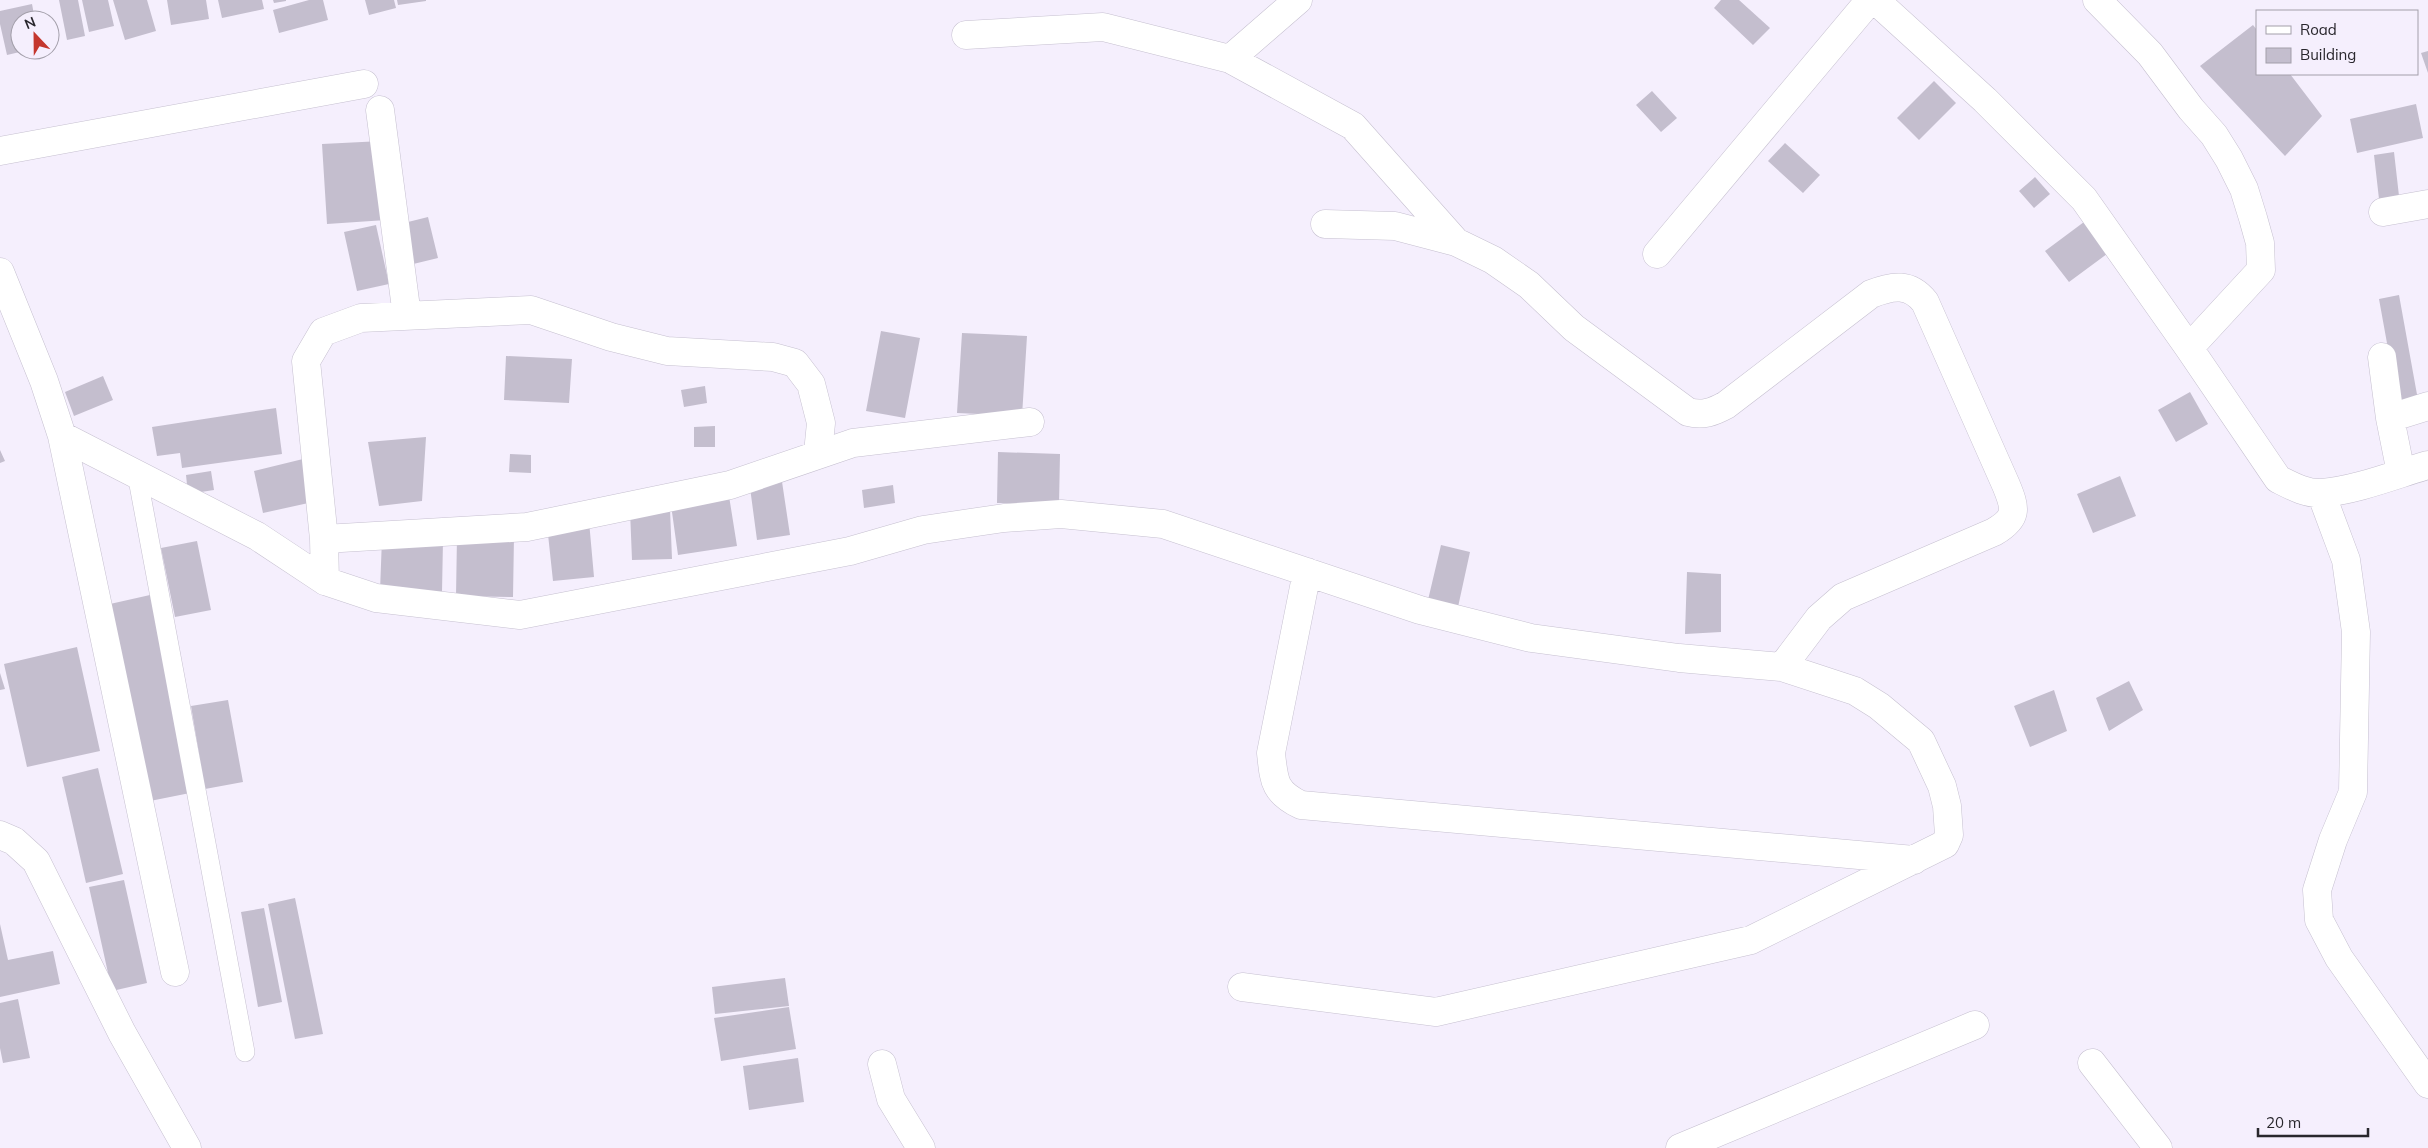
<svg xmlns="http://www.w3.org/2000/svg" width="2428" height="1148" font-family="Mulish,sans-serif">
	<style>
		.building { fill: #c4bece }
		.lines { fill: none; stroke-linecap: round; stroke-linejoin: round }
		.service-casing { stroke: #c6c0d0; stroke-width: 20 }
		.minor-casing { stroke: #c6c0d0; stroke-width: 29 }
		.service { stroke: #fff; stroke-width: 19 }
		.minor { stroke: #fff; stroke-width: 28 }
	</style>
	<rect width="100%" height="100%" fill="#f5effd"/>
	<path class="building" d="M59,0H78L85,36L67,40Z
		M82,0H108L114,26L89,32Z
		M113,0H147L156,31L125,40Z
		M167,0H206L209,19L171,25Z
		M218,0H262L264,9L222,18Z
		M273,0H286V1L274,3Z
		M309,0H323L328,20L279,33L273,10Z
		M365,0H394L396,8L369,15Z
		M397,0H426V1L398,5Z
		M1721,0H1739L1770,28L1753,45L1714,8Z
		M32,4L35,20H20V50L24,51L7,55L0,24V11Z
		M2253,25L2257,30V74H2290L2322,116L2285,156L2200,66Z
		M2428,51V73L2421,53Z
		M1934,81L1956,103L1919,140L1897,118Z
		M1652,91L1677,118L1661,132L1636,105Z
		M2416,104L2423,138L2357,153L2350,119Z
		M382,141L386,220L327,224L322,144Z
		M1785,143L1820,175L1803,193L1768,161Z
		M2394,152L2399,196L2379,199L2374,155Z
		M2035,177L2050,194L2034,208L2019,191Z
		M428,217L438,258L405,266L396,225Z
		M2088,219L2111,251L2069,282L2045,251Z
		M376,225L389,284L357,291L344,232Z
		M2399,295L2418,400L2398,404L2379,299Z
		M881,331L920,338L905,418L866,411Z
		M962,333L1027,336L1022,416L957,413Z
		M506,356L572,359L569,403L504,400Z
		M103,376L113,400L74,416L65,392Z
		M705,386L707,403L684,407L681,390Z
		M2190,392L2208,424L2176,442L2158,410Z
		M276,408L282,454L182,468L180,453L157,456L152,427Z
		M715,426V447H694V427Z
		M426,437L422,501L379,506L368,442Z
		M0,450L5,461L0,463Z
		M998,452L1060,454L1059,504L997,503Z
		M510,454L531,455V473L509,472Z
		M303,459L313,502L263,513L254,471Z
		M211,471L214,490L188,494L186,475Z
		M781,475L790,535L757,540L749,480Z
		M2120,476L2136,516L2093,533L2077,494Z
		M893,485L895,503L864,508L862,490Z
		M729,496L737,546L678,555L671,505Z
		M670,509L672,559L632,560L630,510Z
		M589,521L594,577L553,581L547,525Z
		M457,536H514L513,597L456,596Z
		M382,538L443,540L442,592L380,591Z
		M197,541L211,610L175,617L161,548Z
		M1441,545L1470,552L1458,607L1428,600Z
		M1687,572L1721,574V632L1685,634Z
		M150,595L190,793L150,801L110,604Z
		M77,647L100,751L27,767L4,664Z
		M0,673L5,689L0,690Z
		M2129,681L2143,710L2109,731L2096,698Z
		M2054,690L2067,731L2030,747L2014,706Z
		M228,700L243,782L205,789L191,706Z
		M98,768L123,874L86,883L62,777Z
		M124,880L147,983L112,991L89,887Z
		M295,898L323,1034L295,1039L268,904Z
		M264,908L282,1002L258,1007L241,912Z
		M0,924L8,960L53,951L60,984L0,997Z
		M785,978L789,1006L715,1014L712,987Z
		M18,999L30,1058L3,1063L0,1048V1003Z
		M789,1007L796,1049L721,1061L714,1018Z
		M798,1058L804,1102L749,1110L743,1066Z"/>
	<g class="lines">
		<g class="service-casing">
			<path id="service" d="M137,474L245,1052"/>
		</g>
		<g class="minor-casing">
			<path id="minor" d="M1875,0L1985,100L2084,199L2189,348L2278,479C2292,486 2306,494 2322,493C2357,490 2394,475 2428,465
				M2097,0L2150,54L2191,109L2214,135L2229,159L2244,189L2253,218L2260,243L2261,270L2189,348
				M966,35L1103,27L1230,59L1353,126L1456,242
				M1230,59L1298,0
				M380,110L407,316
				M0,151L364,84
				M2383,212L2428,204
				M1325,224L1395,226L1456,242L1493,260L1529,285L1574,328L1688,412C1703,416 1713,412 1726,405L1871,294C1893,285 1910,283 1925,302L2006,485C2016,509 2018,518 1994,532L1843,597L1819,618L1782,667
				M1657,254L1870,0
				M0,272L44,381L62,436L175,972
				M2382,357L2390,418L2401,473
				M2390,418L2428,406
				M62,436L257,536L325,581L376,598L520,615L850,551L923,530L1004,518L1061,514L1163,524L1420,610L1531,638L1679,658L1782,667L1855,691L1879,706L1921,741L1942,786L1947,806L1949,835L1945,844L1751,940L1436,1012L1242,987
				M2321,493L2346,560L2356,632L2353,792L2333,840L2317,890L2319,920L2339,958L2428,1084
				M324,539L527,527L730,485L853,443L1030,422
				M1307,572L1271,753C1274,781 1274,792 1301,805L1914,860
				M325,581L324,539L306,361L323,332L361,318L531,310L611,337L667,351L773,357L795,363L811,384L821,423L818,453
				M0,835L14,841L36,861L122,1033L187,1148
				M2092,1063L2158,1148
				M882,1064L891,1099L921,1148
				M1680,1148L1975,1025"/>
		</g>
		<use href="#service" class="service"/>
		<use href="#minor" class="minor"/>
	</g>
	<rect x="2256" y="10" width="162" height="65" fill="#f5effd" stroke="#a39faa"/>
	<rect x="2266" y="26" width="25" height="8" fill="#ffffff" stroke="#a39faa"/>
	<text x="2300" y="35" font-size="15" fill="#29272d">Road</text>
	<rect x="2266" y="48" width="25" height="15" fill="#c4bece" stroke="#a39faa"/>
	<text x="2300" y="60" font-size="15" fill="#29272d">Building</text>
	<g transform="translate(35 35) rotate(338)"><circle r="24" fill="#f5effd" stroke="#a39faa"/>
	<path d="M0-4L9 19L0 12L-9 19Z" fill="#c4372e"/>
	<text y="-8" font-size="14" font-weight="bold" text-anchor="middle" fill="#29272d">N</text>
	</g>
	<path d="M2258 1128v8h110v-8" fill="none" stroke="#29272d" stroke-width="2.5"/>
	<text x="2266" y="1128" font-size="15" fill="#29272d" stroke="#f5effd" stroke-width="4" paint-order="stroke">20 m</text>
</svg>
